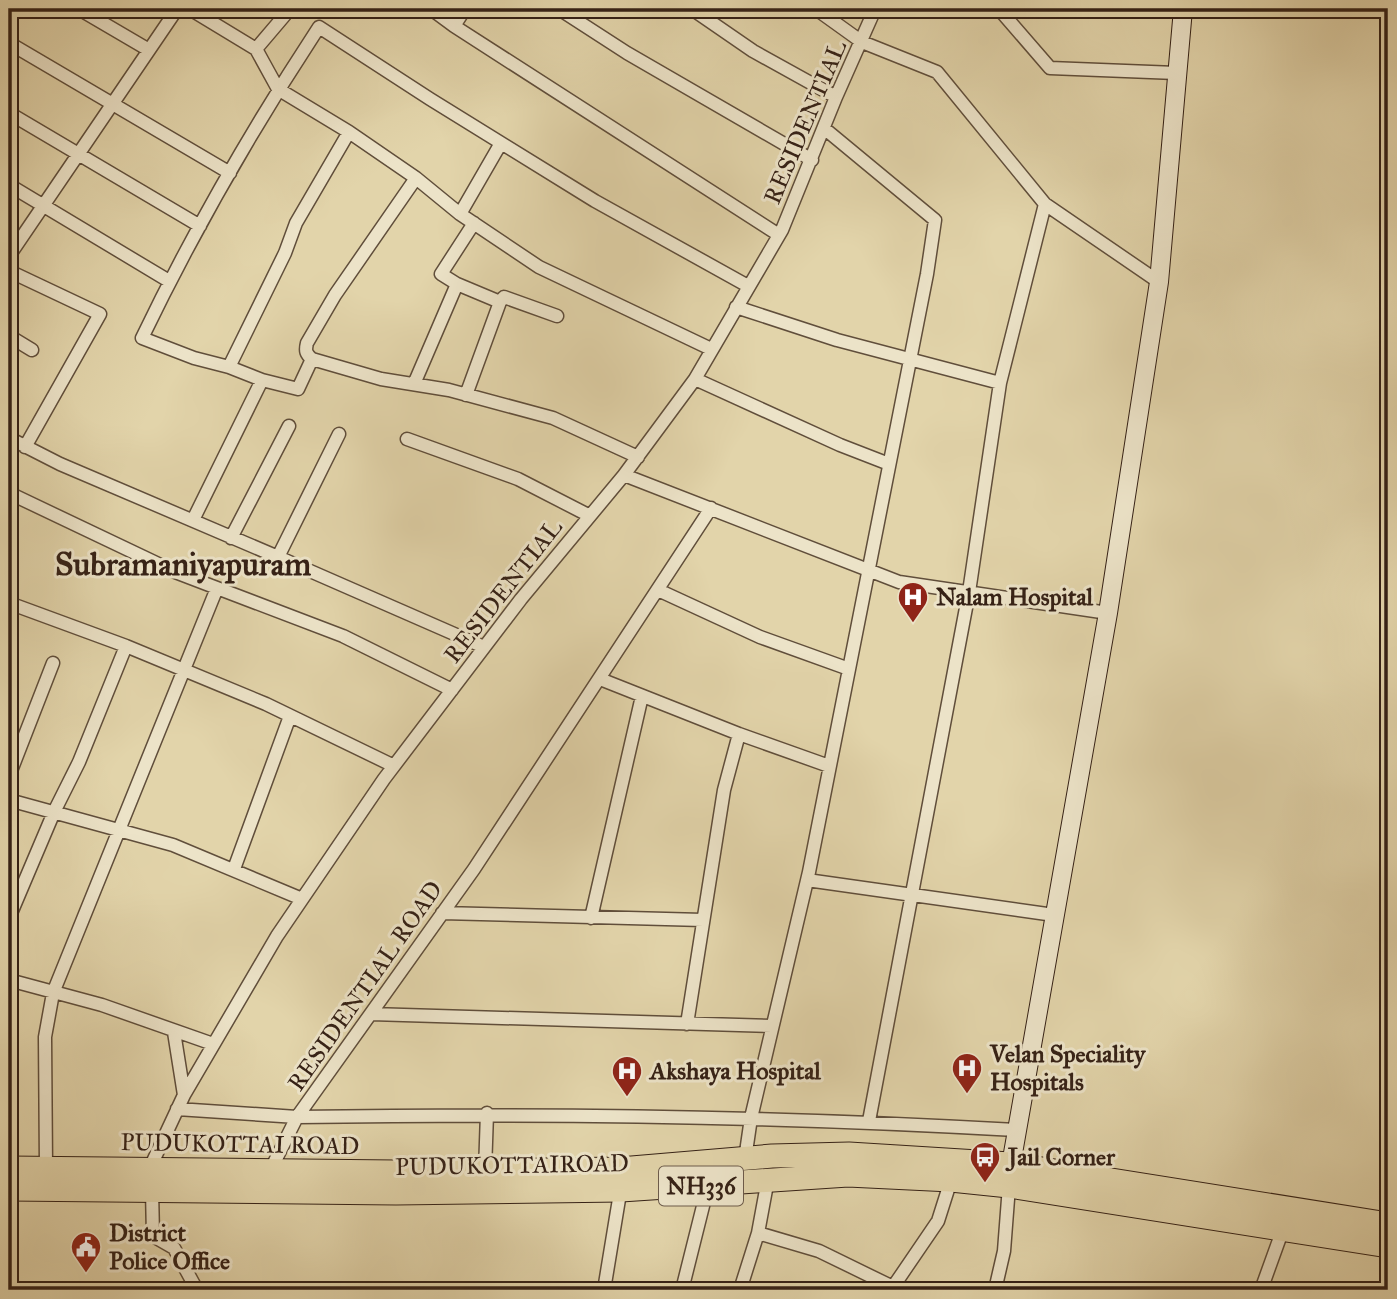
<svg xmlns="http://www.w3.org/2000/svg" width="1397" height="1299" font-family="'IM FELL Great Primer',serif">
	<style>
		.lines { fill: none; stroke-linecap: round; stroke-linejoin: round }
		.street-casing { stroke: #604e3b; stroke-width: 15 }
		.secondary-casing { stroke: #352116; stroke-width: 20 }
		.highway-casing { stroke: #352116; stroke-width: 25 }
		.street { stroke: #ece3c8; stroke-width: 12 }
		.secondary { stroke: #ece3c8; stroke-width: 18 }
		.highway { stroke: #e2d4aa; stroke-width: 23 }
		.labels { text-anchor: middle; stroke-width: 6; stroke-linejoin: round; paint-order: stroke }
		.shield { fill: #ece3c8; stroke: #6c5b4b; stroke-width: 2 }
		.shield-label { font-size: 23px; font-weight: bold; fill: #352116 }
		.street-label { font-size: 24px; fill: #352116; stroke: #ece3c8 }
		.poi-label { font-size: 24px; font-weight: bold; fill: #352116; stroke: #ece3c8; text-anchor: start }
		.district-label { font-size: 32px; font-weight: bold; fill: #352116; stroke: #ece3c8 }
	</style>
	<rect width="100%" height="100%" fill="#e2d4aa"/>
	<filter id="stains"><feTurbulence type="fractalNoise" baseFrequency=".00286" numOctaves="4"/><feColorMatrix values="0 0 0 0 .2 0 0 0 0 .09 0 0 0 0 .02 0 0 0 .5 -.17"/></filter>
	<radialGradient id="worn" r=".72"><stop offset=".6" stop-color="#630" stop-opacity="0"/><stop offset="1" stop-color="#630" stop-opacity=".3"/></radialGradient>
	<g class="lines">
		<g class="street-casing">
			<path id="street" d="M79,9L149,50
				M190,9L256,49L290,9
				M431,9L454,26L779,235
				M559,9L627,53L812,160
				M692,9L753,51L836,97
				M816,9L862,42L937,72L1045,204L1159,282
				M999,9L1050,68L1176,73
				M454,26L465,9
				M9,43L230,173
				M256,49L278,89L349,132
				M9,113L200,226
				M416,178L335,295L307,343C305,351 306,354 312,359L381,379L449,390L553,418L638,457
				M9,185L169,281
				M460,214L501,143
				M9,256L177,9
				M9,271L100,314L25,447
				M457,284L441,274L474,223
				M736,307L837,340L1000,383
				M9,336L32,350
				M711,349L539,267L460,214L416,178L349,132L296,223L285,253L229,367L194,358L142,338C194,230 254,126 319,27L430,99L595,201L748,286
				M695,379L840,445L889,464
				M262,380L298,389L312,359
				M414,384L457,284L500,302L504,297L557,316
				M466,395L500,302
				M339,434L278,557L484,647
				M9,438L60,464L278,557
				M407,439L518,479L590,516
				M624,475L899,582L1108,613
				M9,493L175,572L343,636L452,690
				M711,508L474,869L297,1117C537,1113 777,1116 1016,1130
				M193,520L262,380L229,367
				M231,538L289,426
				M658,590L760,637L849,669
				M9,603L126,646L266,704L394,766
				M600,679L739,734L829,766
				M9,776L53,663
				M9,800L173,845L302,899
				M234,869L290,716
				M807,880L1054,915
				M442,913L703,920
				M9,918L54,812L79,762L126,646
				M591,918L642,696
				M9,980L102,1005L213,1044
				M371,1014L772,1026
				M687,1024L724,790L739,734
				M174,1032L184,1095
				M177,1109L297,1117L271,1169
				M869,1121L969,592L1000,383L1045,204
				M745,1159L751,1118L809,872L927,274L935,220L825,129
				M46,1168L45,1037L53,993L217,588
				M485,1171L487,1113
				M148,1172L184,1095L277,936L384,779L521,599L624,475L695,379L782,230L836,97L875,9
				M152,1190L153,1236L174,1248L197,1290
				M758,1233L819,1251L899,1290
				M893,1287L938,1221L951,1180
				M604,1290L621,1187
				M682,1290L708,1186
				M740,1290L758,1233L768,1179
				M995,1290L1004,1251L1009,1186
				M1261,1290L1283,1229"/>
		</g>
		<g class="secondary-casing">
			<path id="secondary" d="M1009,1176L1108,613L1159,282L1183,9"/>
		</g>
		<g class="highway-casing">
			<path id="highway" d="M9,1168L396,1172L620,1169L772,1156L849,1154L1010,1164L1388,1224
				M9,1189L396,1193L621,1190L848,1175L951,1180L1009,1186L1388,1246"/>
		</g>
		<use href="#street" class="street"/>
		<use href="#secondary" class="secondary"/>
		<use href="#highway" class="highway"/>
	</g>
	<defs>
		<g id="hospital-pin" transform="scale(1.575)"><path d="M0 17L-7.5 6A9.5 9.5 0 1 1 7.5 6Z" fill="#8f2418" stroke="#ece3c8"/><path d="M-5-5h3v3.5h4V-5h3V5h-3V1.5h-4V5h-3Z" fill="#fff"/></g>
		<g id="bus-pin" transform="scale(1.575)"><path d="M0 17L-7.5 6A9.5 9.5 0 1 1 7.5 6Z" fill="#8f2418" stroke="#ece3c8"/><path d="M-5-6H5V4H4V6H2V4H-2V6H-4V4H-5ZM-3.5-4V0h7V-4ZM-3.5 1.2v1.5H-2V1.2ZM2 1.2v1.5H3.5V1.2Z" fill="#fff"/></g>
		<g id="civic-pin" transform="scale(1.575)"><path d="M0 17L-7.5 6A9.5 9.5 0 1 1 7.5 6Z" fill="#8f2418" stroke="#ece3c8"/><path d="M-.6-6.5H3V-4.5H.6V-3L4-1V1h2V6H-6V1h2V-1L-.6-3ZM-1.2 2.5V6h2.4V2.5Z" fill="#fff"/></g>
	</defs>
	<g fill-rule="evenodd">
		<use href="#hospital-pin" x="913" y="597"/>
		<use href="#hospital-pin" x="967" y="1068"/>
		<use href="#hospital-pin" x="627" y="1071"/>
		<use href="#bus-pin" x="985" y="1157"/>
		<use href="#civic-pin" x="86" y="1247"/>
	</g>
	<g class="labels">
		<rect class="shield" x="659" y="1166.5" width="84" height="39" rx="5"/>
		<g class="shield-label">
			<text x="701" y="1194">NH336</text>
		</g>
		<g class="street-label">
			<text transform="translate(805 122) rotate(-67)" y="8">RESIDENTIAL</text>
			<text transform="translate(503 591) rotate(-52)" y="8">RESIDENTIAL</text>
			<text transform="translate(365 986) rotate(-55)" y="8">RESIDENTIAL ROAD</text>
			<text transform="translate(240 1144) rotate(1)" y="8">PUDUKOTTAI ROAD</text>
			<text transform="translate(512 1165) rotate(-1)" y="8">PUDUKOTTAIROAD</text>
		</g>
		<g class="poi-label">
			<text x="936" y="605">Nalam Hospital</text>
			<text x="990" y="1062">Velan Speciality<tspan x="990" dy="28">Hospitals</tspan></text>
			<text x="650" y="1079">Akshaya Hospital</text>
			<text x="1008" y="1165">Jail Corner</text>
			<text x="109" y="1241">District<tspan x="109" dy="28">Police Office</tspan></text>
		</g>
		<g class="district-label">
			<text x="183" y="575">Subramaniyapuram</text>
		</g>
	</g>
	<rect width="1397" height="1299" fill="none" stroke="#e2d4aa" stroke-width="35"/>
	<rect x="10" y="10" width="1376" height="1278" fill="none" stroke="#352116" stroke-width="3.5"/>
	<rect x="18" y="18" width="1362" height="1264" fill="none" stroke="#352116" stroke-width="2"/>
	<rect width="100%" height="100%" filter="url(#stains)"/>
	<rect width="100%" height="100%" fill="url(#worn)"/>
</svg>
